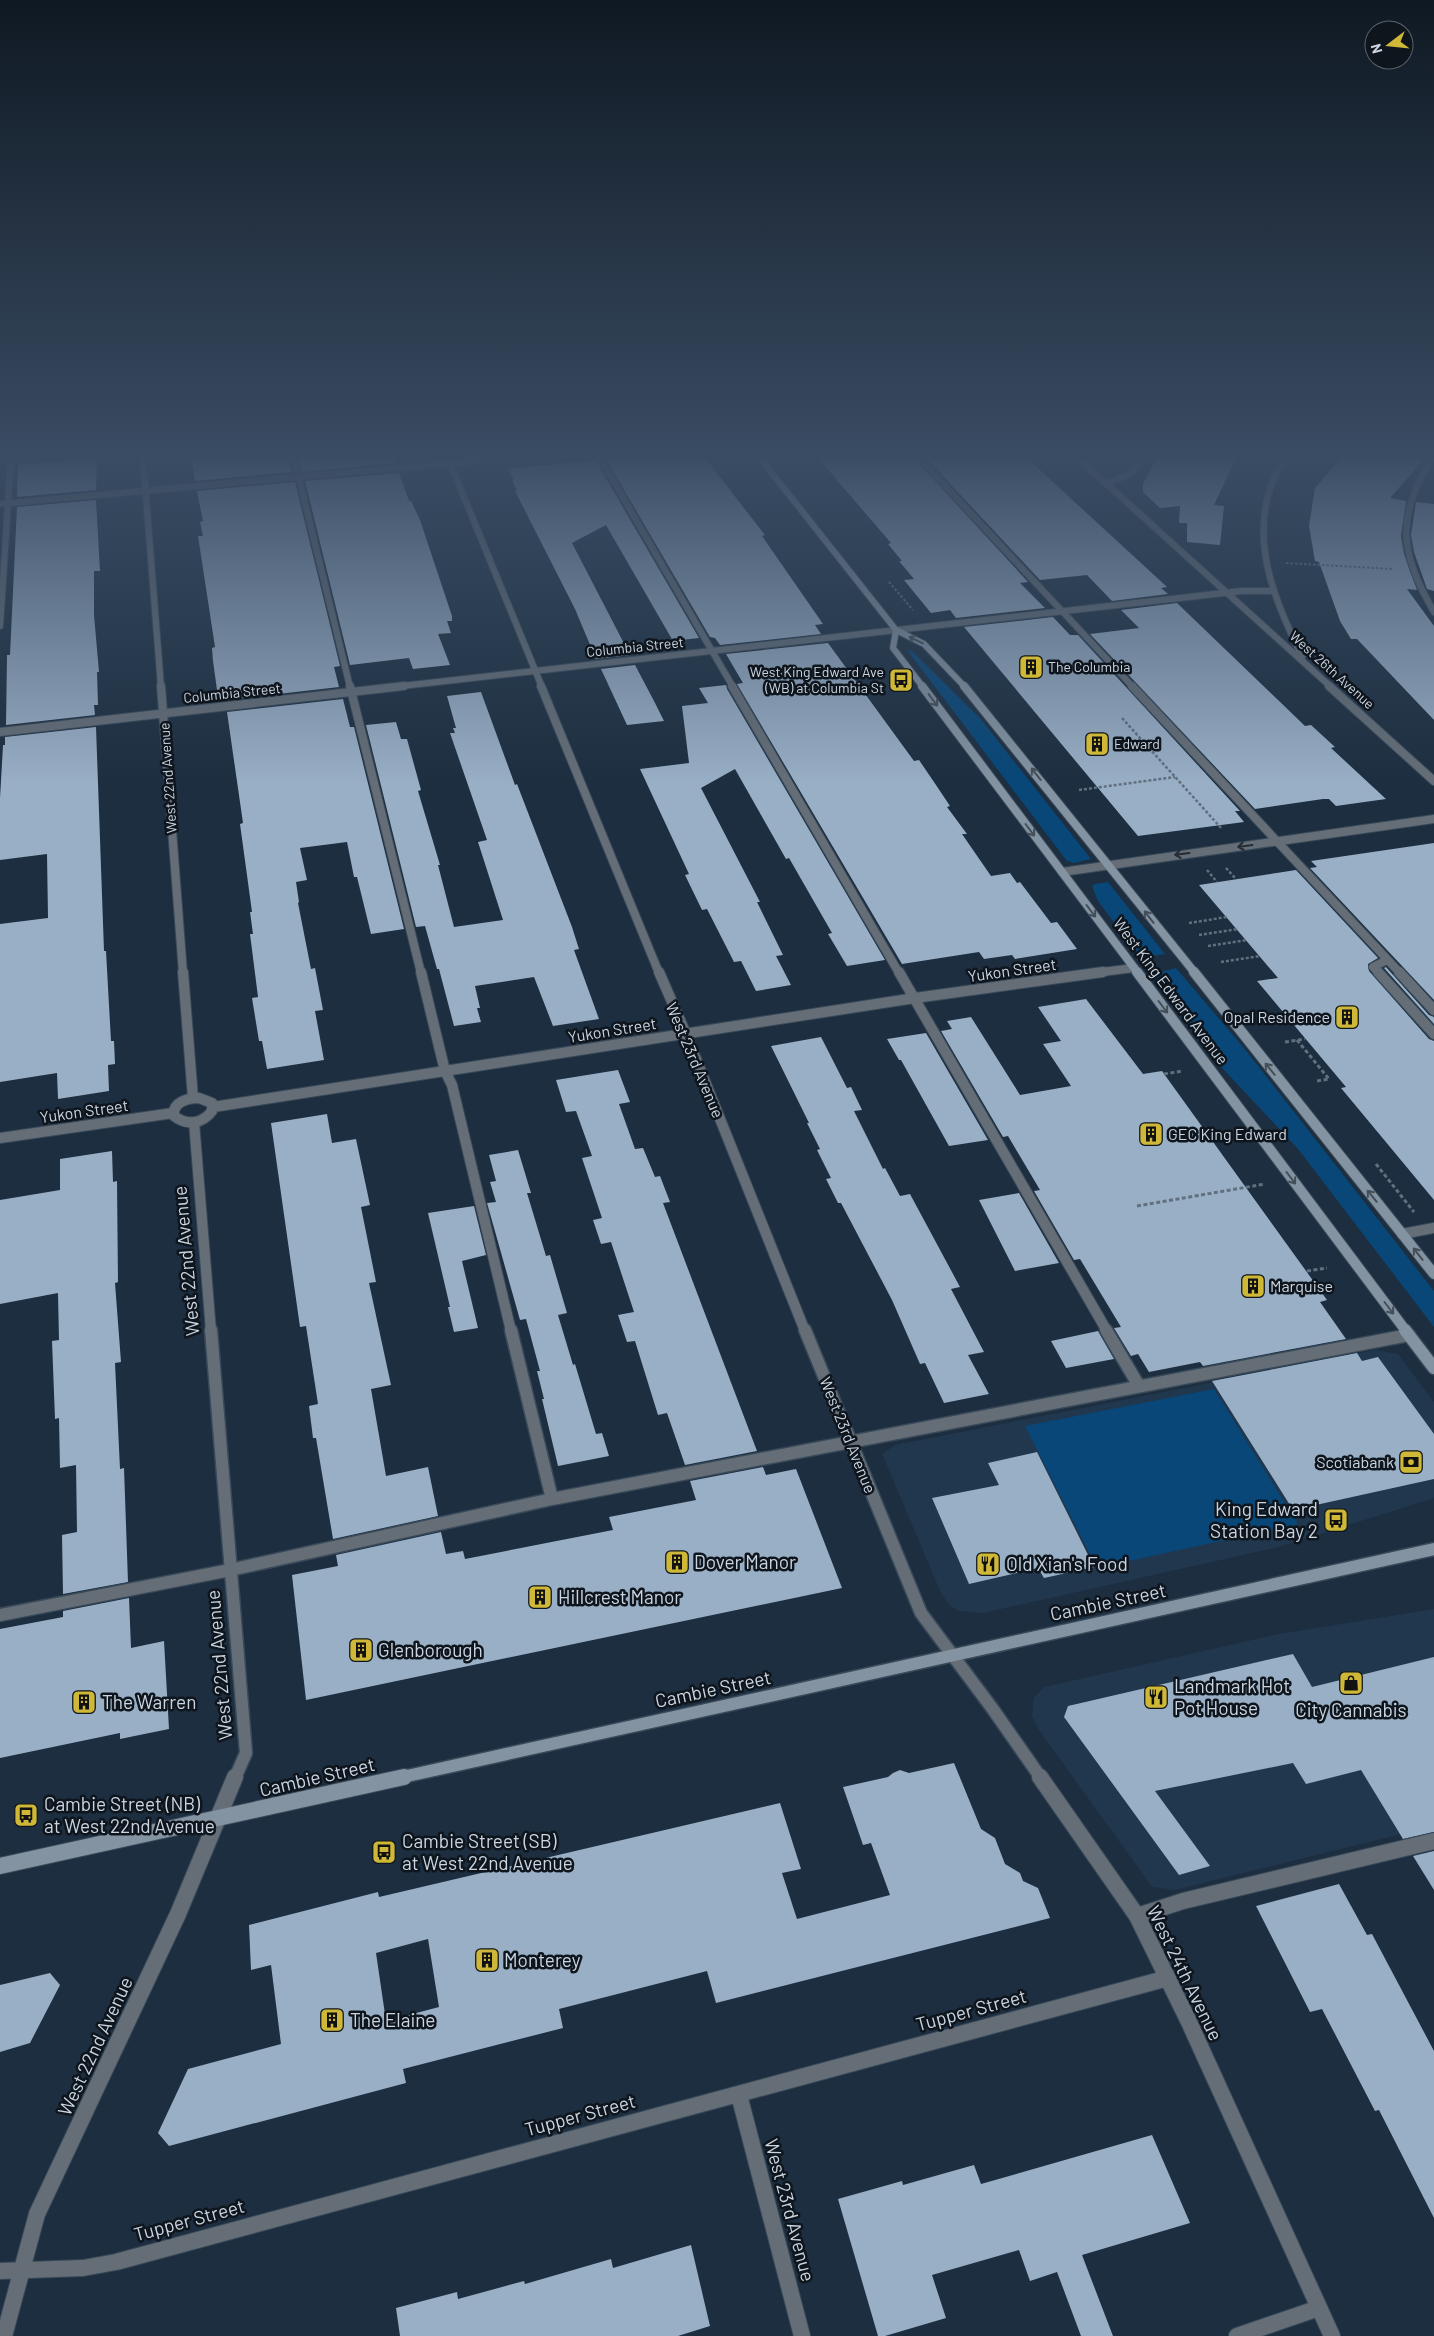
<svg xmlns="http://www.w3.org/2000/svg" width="1434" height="2336" font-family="Barlow,sans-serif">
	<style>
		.built { fill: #20374e }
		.green { fill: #084778 }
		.building { fill: #99afc5; fill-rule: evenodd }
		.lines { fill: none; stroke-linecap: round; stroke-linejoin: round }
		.lane-far4-casing { stroke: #384959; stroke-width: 8 }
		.lane-far3-casing { stroke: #384959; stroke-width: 10 }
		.lane-far2-casing { stroke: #384959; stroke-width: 12 }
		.lane-far1-casing { stroke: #384959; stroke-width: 15 }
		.lane-casing { stroke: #384959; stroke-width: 18 }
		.street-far4-casing { stroke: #384959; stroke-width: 8 }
		.street-far3-casing { stroke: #384959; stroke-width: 10 }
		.street-far2-casing { stroke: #384959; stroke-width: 12 }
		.street-far1-casing { stroke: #384959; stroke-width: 15 }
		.street-casing { stroke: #384959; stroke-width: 18 }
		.secondary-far4-casing { stroke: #384959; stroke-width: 8 }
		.secondary-far3-casing { stroke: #384959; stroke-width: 10 }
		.secondary-far2-casing { stroke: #384959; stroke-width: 12 }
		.secondary-far1-casing { stroke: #384959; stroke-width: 15 }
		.secondary-casing { stroke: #384959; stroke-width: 18 }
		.path-far2 { stroke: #61707f; stroke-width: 2; stroke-dasharray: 2.5 2; stroke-linecap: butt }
		.path-far1 { stroke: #61707f; stroke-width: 2.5; stroke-dasharray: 3 2; stroke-linecap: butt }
		.path { stroke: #61707f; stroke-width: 3; stroke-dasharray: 4 2.5; stroke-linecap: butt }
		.lane-far4 { stroke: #656e77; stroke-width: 6 }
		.lane-far3 { stroke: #656e77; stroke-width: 8 }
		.lane-far2 { stroke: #656e77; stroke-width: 10 }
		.lane-far1 { stroke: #656e77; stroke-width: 12 }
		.lane { stroke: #656e77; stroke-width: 16 }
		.street-far4 { stroke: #656e77; stroke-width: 6 }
		.street-far3 { stroke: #656e77; stroke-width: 8 }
		.street-far2 { stroke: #656e77; stroke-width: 10 }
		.street-far1 { stroke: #656e77; stroke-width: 12 }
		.street { stroke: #656e77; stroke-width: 16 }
		.secondary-far4 { stroke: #8493a1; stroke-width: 6 }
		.secondary-far3 { stroke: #8493a1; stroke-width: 8 }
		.secondary-far2 { stroke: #8493a1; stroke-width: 10 }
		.secondary-far1 { stroke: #8493a1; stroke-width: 12 }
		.secondary { stroke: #8493a1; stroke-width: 16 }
		.oneway { stroke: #434e58 }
		.oneway2 { stroke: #242b34 }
		.labels { text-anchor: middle; stroke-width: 5; stroke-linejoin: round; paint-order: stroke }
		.far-street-label { font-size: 14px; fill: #cad5e1; stroke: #0e151d }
		.far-poi-label { font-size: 14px; fill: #cad5e1; stroke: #0e151d; text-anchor: start }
		.street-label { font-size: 16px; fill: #cad5e1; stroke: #0e151d }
		.poi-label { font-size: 16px; fill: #cad5e1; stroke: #0e151d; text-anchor: end }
		.near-street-label { font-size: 19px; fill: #cad5e1; stroke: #0e151d }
		.near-poi-label { font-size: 19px; fill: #cad5e1; stroke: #0e151d; text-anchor: start }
	</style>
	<rect width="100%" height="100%" fill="#1c2e3f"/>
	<path class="built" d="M1375,1350L1398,1354L1434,1402V1498L1279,1547L983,1613L958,1611L950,1606L941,1593L882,1454L895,1445Z
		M1434,1609V1826L1175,1890L1152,1887L1039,1730L1032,1716L1034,1698L1044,1687L1279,1634Z"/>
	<path class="green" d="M907,650L913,652L980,718L1091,859L1074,863L1067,861Z
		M1108,882L1165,954L1146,957L1138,955L1098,901L1092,886L1095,884Z
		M1176,968L1244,1048L1434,1291V1327L1298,1149L1224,1070L1152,977V974Z
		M1214,1389L1298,1524L1097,1568L1025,1426Z"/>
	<path class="building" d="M68,458H97L96,490L17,497L18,465L68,461Z
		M191,458H289L292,472L195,481Z
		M299,458H393L395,463L302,472Z
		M705,458L765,535L762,536L823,624L815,625L821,634L720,645L715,638L710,637L606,459Z
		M818,458H914L1028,582L1020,583L1045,608L956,618L950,610L931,613L904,580L914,579L899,561H902L888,544L891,543Z
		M926,458H1027L1167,587L1161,588L1168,594L1112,601L1087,575L1040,580Z
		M1157,458H1236L1214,505L1224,506L1220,545L1187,542V523H1179L1180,506L1160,508L1143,492V484Z
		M1341,458H1425L1390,498L1406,501L1401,536L1404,554L1417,590L1407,589L1434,626V720L1357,639H1351L1340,621L1319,562L1315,561L1309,526L1315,488Z
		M595,460L596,461L699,638L673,641L606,525L572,543L630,655L596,659L575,609L515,491L517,490L512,481L514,480L508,469Z
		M399,473L409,501H411L420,520L452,616V621H447L451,633L438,634L450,665L413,669L409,658L350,665L305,481Z
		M295,482L340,666L334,667L339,687L225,700L224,689L217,690L213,661L212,648L215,647L198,536H203L200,522L203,521L197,491Z
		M96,500L100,571H94V615L99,672H97L98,705H94L95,715L6,725L7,655H10L17,507Z
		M1416,502L1434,504V591L1427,589L1414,552L1411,535Z
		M1177,603L1305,726L1311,725L1335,747L1331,748L1386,799L1336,806L1329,799H1323L1255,809L1090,634L1139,628L1121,610Z
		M1053,617L1070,635H1078L1240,811H1235L1244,822L1138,836L964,627Z
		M828,643L914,761L919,760L934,782L950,806L947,807L967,834H962L991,876L1010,873L1017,883L1020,882L1051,923L1057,922L1077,949L1015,959L1012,955L984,959L979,952L902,964L737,684L743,683L726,654Z
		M635,665L654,701L664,721L627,725L601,669Z
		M726,685L727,689L885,960L847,966L828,934L832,933L789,858L786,859L735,769L701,788L760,902H757L783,955L776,956L791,985L756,991L741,961L734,962L707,909L702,910L685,875L689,874L640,769L689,763L682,706L708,703L699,688Z
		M481,692L515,785L517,784L572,927L579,949L574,950L599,1019L553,1026L534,977L475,986L480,1008H477L481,1022L454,1026L439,969H437L425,926L416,927L366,725L396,722L401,739H407L421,790L418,791L440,865H438L454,927L503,920L478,842L487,840L450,733H455L453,728H456L447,696Z
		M343,699L350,727H354L404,929L371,934L357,877H354L347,842L300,848L307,880L296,882L299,902L298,903L311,969L315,968L323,1010L315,1011L324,1060L267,1069L262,1041H259L252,998L258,997L250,934H253L250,912H252L240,824L243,823L227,712Z
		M96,727L104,951H106L111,1041H114L115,1064L108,1065L109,1091L58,1099L57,1073L0,1082V924L48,918L47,854L0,860V798L3,745H5V737Z
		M1434,843V1000L1310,868L1317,867L1311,861Z
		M1296,870L1378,958L1368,964L1369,971L1429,1039L1434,1041V1200L1341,1088L1346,1087L1257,981L1278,978L1199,885Z
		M1386,967L1429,1015L1434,1017V1024L1384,968Z
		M1086,999L1143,1074L1162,1071L1327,1300L1320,1302L1346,1339L1203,1366L1200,1362L1149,1372L1138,1354L1131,1356L1114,1328L1121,1327L1080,1259L1074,1260L1034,1191L1040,1190L1008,1136L1003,1137L941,1031L952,1029L947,1021L971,1017L1020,1095L1071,1086L1043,1044L1061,1041L1038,1007Z
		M926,1033L988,1140L949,1146L901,1060H899L887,1039Z
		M821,1037L847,1088L851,1087L862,1110L854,1111L883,1169L885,1168L900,1196L910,1194L960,1287L951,1289L984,1352L968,1355L989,1394L944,1403L925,1363L920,1364L892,1300L841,1203H838L826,1179L831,1178L817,1150L820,1149L807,1123H809L771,1046Z
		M618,1070L630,1102L619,1104L635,1149L643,1148L655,1177L660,1176L670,1202L663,1203L757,1451L685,1465L667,1413L658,1415L635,1341L627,1342L618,1315L634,1312L611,1242L601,1244L593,1220L602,1218L582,1158L592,1156L576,1111L566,1112L556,1080Z
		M327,1114L332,1143L356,1139L370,1205L361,1207L376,1282L369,1283L391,1385L371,1389L386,1476L428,1467L438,1516L333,1539L316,1438H313L309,1406L318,1404L306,1326L300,1327L271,1123Z
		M518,1150L531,1193H527L546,1256L550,1255L567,1313L558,1315L573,1365L575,1364L596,1434L602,1433L609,1456L558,1466L542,1399H544L537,1371H540L526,1319L520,1320L487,1203L496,1202L490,1182L496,1181L489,1155Z
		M112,1151L113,1182L117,1181L118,1282L115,1283L121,1362L115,1363L120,1469L124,1468L128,1582L63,1594L62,1535L77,1532L76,1465L60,1468L59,1418L55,1419L52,1341L59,1340L58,1293L0,1304V1200L60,1190V1159Z
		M1019,1193L1059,1263L1015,1271L979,1200Z
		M474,1206L486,1255L462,1261L478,1328L454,1332L448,1307H450L428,1213Z
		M1098,1331L1114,1359L1066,1368L1051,1341Z
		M1357,1353L1362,1361L1378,1357L1434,1434V1479L1293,1510L1212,1381Z
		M1037,1452L1094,1567L1044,1578L1038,1568L969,1584L932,1498L999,1485L988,1463Z
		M763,1467L766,1475L796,1469L842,1588L306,1700L292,1575L338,1566L336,1555L441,1532L446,1554L463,1551L465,1559L613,1530L609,1517L696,1500L690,1481Z
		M129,1598L131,1648L164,1641L169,1729L120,1739V1733L0,1758V1629L63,1617V1611Z
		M1293,1654L1312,1687L1434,1657V1832L1403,1839L1361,1770L1306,1784L1293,1763L1155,1791L1210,1866L1179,1875L1064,1717L1068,1706Z
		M954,1763L981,1829L995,1838L1005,1864L1020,1873L1023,1881L1038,1888L1050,1918L716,2003L707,1971L559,2009L563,2028L403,2069L406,2083L169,2146L158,2133L188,2069L281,2044L271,1965L251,1970L249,1925L378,1892L379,1897L780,1803L801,1869L782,1873L797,1919L890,1895L871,1843L863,1845L843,1787L888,1777L893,1773L900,1770L909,1773ZM428,1939L439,2007L386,2021L376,1953Z
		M1434,1851V1890L1413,1856Z
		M1339,1884L1367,1935L1372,1934L1434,2051V2218L1379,2110L1375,2111L1322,2009L1310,2012L1256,1906Z
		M50,1973L60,1985L30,2043L0,2052V1985Z
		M1152,2135L1190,2223L1082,2255L1113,2336H1081L1057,2272L1030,2281L1019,2250L932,2275L946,2318L885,2336H878L838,2199L902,2181L903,2185L974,2165L981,2184Z
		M691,2245L710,2326L678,2336H400L396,2308L457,2292L458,2299L524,2281L525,2284L611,2259L613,2268Z"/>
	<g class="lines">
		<g class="lane-far4-casing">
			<path id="lane-far4" d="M294,458L350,687
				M600,458L733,687
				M919,458L1133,687
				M1432,458C1395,517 1400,553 1434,612
				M1106,483L1128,475L1145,458
				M0,626L11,458"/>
		</g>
		<g class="lane-far3-casing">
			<path id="lane-far3" d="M350,686L421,973
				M732,686L899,973
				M1132,686L1400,973
				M1379,973L1373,967L1387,960"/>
		</g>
		<g class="lane-far2-casing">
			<path id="lane-far2" d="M421,972L445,1071L452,1085L511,1331
				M899,972L1107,1331
				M1378,972L1434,1034
				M1399,972L1434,1010
				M1402,1234L1434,1228"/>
		</g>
		<g class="lane-far1-casing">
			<path id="lane-far1" d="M511,1330L552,1499
				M1106,1330L1139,1386
				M0,1615L230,1570L552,1499L1409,1335"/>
		</g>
		<g class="lane-casing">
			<path id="lane" d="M1137,1916L1183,1901L1434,1841
				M1237,2336L1319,2308"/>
		</g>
		<g class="street-far4-casing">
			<path id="street-far4" d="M143,458L161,687
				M448,458L542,687
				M1078,458L1331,687
				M1285,458C1280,468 1273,478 1270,489C1251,548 1277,604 1302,657
				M0,504L508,458
				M393,687L1242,591H1273"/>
		</g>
		<g class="street-far3-casing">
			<path id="street-far3" d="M161,686L183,973
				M541,686L659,973
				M1329,686L1434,781
				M0,732L404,686
				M1062,872L1434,819
				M1094,973L1134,968"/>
		</g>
		<g class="street-far2-casing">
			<path id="street-far2" d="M183,972L193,1098
				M659,972L686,1034L805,1331
				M199,1098L212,1103V1111C202,1124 187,1126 174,1116C172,1102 188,1098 199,1098Z
				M213,1107L915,998L1103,972
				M194,1122L211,1331
				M0,1138L173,1113"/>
		</g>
		<g class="street-far1-casing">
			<path id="street-far1" d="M211,1330L246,1753L235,1778
				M805,1330L921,1613L992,1708L1041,1778"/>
		</g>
		<g class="street-casing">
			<path id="street" d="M1040,1777L1137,1916L1189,2022L1332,2336
				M739,2095L802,2336
				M0,2271L83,2268L116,2262L1168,1978
				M4,2336L37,2214L178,1914L235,1777"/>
		</g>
		<g class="secondary-far4-casing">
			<path id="secondary-far4" d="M760,458L896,630L924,644L965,687
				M896,630L893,648L923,687"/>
		</g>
		<g class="secondary-far3-casing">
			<path id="secondary-far3" d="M922,686L1138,973
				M964,686L1195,973"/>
		</g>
		<g class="secondary-far2-casing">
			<path id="secondary-far2" d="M1137,972L1406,1331
				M1194,972L1434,1274"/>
		</g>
		<g class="secondary-far1-casing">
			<path id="secondary-far1" d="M1405,1330L1434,1368
				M398,1778L1434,1549"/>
		</g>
		<g class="secondary-casing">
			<path id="secondary" d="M0,1866L404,1777"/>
		</g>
		<path class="path-far2" d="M1286,563L1393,569
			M889,582L913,610"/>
		<path class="path-far1" d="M1122,718L1222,829
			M1079,790L1175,777
			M1226,868L1236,879
			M1207,870L1217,882
			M1189,923L1227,917
			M1199,935L1238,929
			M1208,946L1247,940
			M1221,962L1260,956"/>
		<path class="path" d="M1297,1040L1329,1079L1317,1081
			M1285,1042L1305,1039
			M1164,1074L1183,1071
			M1376,1164L1414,1212
			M1137,1206L1265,1184
			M1307,1271L1327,1268"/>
		<use href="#lane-far4" class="lane-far4"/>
		<use href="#lane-far3" class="lane-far3"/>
		<use href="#lane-far2" class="lane-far2"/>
		<use href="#lane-far1" class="lane-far1"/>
		<use href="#lane" class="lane"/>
		<use href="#street-far4" class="street-far4"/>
		<use href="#street-far3" class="street-far3"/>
		<use href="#street-far2" class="street-far2"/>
		<use href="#street-far1" class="street-far1"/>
		<use href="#street" class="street"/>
		<use href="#secondary-far4" class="secondary-far4"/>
		<use href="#secondary-far3" class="secondary-far3"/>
		<use href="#secondary-far2" class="secondary-far2"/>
		<use href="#secondary-far1" class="secondary-far1"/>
		<use href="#secondary" class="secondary"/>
	</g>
	<defs><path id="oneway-shaft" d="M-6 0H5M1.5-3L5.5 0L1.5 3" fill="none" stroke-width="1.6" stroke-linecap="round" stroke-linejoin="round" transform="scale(1.25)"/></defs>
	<g class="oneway">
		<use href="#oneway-shaft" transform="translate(916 640) rotate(-154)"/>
		<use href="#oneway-shaft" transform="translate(933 700) rotate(53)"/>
		<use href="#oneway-shaft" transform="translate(1036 774) rotate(-128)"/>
		<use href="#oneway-shaft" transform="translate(1030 830) rotate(53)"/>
		<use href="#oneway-shaft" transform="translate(1091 911) rotate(53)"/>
		<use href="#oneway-shaft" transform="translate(1149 917) rotate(-128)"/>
		<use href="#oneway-shaft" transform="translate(1163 1007) rotate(53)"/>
		<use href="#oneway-shaft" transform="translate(1270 1069) rotate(-129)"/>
		<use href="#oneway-shaft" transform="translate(1291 1178) rotate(53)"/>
		<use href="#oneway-shaft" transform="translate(1372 1196) rotate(-129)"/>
		<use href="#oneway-shaft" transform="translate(1418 1254) rotate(-128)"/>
		<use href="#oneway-shaft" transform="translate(1389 1308) rotate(53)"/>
	</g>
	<g class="oneway2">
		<use href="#oneway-shaft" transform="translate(1245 846) rotate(172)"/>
		<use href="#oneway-shaft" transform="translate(1182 854) rotate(173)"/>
	</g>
	<linearGradient id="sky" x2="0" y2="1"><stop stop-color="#0f1923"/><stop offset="0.58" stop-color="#3a4c63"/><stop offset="1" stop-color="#3a4c63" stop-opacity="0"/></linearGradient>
	<rect width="1434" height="785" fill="url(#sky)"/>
	<defs>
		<g id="building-square" transform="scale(1.25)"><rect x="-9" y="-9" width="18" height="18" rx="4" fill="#cfb837" stroke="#0e151d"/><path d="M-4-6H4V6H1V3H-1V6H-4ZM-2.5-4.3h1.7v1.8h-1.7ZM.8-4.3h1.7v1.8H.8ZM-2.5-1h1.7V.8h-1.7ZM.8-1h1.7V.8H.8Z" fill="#111"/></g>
		<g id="bus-square" transform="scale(1.25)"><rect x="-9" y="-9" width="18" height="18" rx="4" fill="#cfb837" stroke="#0e151d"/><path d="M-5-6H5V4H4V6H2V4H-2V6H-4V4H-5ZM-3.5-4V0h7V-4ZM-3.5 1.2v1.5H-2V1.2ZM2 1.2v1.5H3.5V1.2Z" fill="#111"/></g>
		<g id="bank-square" transform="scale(1.25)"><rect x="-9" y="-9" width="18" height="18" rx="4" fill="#cfb837" stroke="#0e151d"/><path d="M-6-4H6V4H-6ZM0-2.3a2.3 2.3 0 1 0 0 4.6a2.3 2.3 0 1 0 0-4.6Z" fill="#111"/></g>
		<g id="restaurant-square" transform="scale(1.25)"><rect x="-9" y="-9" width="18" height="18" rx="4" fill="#cfb837" stroke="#0e151d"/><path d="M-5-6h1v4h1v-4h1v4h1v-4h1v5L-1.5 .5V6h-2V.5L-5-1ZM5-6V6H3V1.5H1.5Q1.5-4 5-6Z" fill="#111"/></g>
		<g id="shop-square" transform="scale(1.25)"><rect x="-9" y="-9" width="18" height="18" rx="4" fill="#cfb837" stroke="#0e151d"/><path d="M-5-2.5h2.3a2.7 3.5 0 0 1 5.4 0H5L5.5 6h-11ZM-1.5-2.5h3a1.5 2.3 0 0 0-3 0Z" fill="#111"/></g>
	</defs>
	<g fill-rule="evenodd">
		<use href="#building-square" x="1031" y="667"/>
		<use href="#bus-square" x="901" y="680"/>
		<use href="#building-square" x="1097" y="744"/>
		<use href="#building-square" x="1347" y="1017"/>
		<use href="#building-square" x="1151" y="1134"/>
		<use href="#building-square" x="1253" y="1286"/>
		<use href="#bank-square" x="1411" y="1462"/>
		<use href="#bus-square" x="1336" y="1520"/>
		<use href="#building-square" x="677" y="1562"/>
		<use href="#restaurant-square" x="988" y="1564"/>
		<use href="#building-square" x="540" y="1597"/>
		<use href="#building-square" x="361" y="1650"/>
		<use href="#shop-square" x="1351" y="1683"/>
		<use href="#restaurant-square" x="1156" y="1697"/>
		<use href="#building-square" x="84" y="1702"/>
		<use href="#bus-square" x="26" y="1815"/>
		<use href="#bus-square" x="384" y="1852"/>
		<use href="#building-square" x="487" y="1960"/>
		<use href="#building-square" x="332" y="2020"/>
	</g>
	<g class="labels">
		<g class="far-street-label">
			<text transform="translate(635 647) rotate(-6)" y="5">Columbia Street</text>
			<text transform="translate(1332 670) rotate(42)" y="5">West 26th Avenue</text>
			<text transform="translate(232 693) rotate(-6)" y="5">Columbia Street</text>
			<text transform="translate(168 778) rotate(-94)" y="5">West 22nd Avenue</text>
		</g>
		<g class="far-poi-label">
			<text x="1048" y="672">The Columbia</text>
			<text x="884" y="677" text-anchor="end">West King Edward Ave<tspan x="884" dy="16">(WB) at Columbia St</tspan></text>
			<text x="1114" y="749">Edward</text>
		</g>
		<g class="street-label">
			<text transform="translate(1012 970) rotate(-8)" y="6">Yukon Street</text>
			<text transform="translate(1171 991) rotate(53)" y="6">West King Edward Avenue</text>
			<text transform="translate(612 1030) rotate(-9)" y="6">Yukon Street</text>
			<text transform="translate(695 1060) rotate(67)" y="6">West 23rd Avenue</text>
			<text transform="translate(84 1111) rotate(-8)" y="6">Yukon Street</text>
			<text transform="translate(848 1435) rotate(68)" y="6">West 23rd Avenue</text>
		</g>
		<g class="poi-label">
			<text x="1330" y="1023">Opal Residence</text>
			<text x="1168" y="1140" text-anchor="start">GEC King Edward</text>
			<text x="1270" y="1292" text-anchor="start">Marquise</text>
			<text x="1394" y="1468">Scotiabank</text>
		</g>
		<g class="near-street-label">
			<text transform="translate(186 1261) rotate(-95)" y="7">West 22nd Avenue</text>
			<text transform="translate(1108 1602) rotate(-12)" y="7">Cambie Street</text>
			<text transform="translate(219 1665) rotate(-95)" y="7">West 22nd Avenue</text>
			<text transform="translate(713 1689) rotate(-12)" y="7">Cambie Street</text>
			<text transform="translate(317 1777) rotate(-13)" y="7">Cambie Street</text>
			<text transform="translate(1185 1973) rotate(64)" y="7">West 24th Avenue</text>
			<text transform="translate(971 2010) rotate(-15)" y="7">Tupper Street</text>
			<text transform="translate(95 2046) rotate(-65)" y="7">West 22nd Avenue</text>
			<text transform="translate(580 2115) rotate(-15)" y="7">Tupper Street</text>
			<text transform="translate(790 2210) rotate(75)" y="7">West 23rd Avenue</text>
			<text transform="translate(189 2220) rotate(-15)" y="7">Tupper Street</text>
		</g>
		<g class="near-poi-label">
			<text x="1318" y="1516" text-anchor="end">King Edward<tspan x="1318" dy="22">Station Bay 2</tspan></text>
			<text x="694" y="1569">Dover Manor</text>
			<text x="1006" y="1571">Old Xian's Food</text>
			<text x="558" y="1604">Hillcrest Manor</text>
			<text x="378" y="1657">Glenborough</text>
			<text x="1174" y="1693">Landmark Hot<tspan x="1174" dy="22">Pot House</tspan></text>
			<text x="102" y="1709">The Warren</text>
			<text x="1351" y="1717" text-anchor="middle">City Cannabis</text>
			<text x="44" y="1811">Cambie Street (NB)<tspan x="44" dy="22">at West 22nd Avenue</tspan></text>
			<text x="402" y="1848">Cambie Street (SB)<tspan x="402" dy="22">at West 22nd Avenue</tspan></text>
			<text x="504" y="1967">Monterey</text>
			<text x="350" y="2027">The Elaine</text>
		</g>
	</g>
	<g transform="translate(1389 45) rotate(254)"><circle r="24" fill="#0e151d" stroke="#59626b"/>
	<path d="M0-4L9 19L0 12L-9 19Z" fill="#cfb837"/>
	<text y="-8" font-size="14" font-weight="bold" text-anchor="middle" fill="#cad5e1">N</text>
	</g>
</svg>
